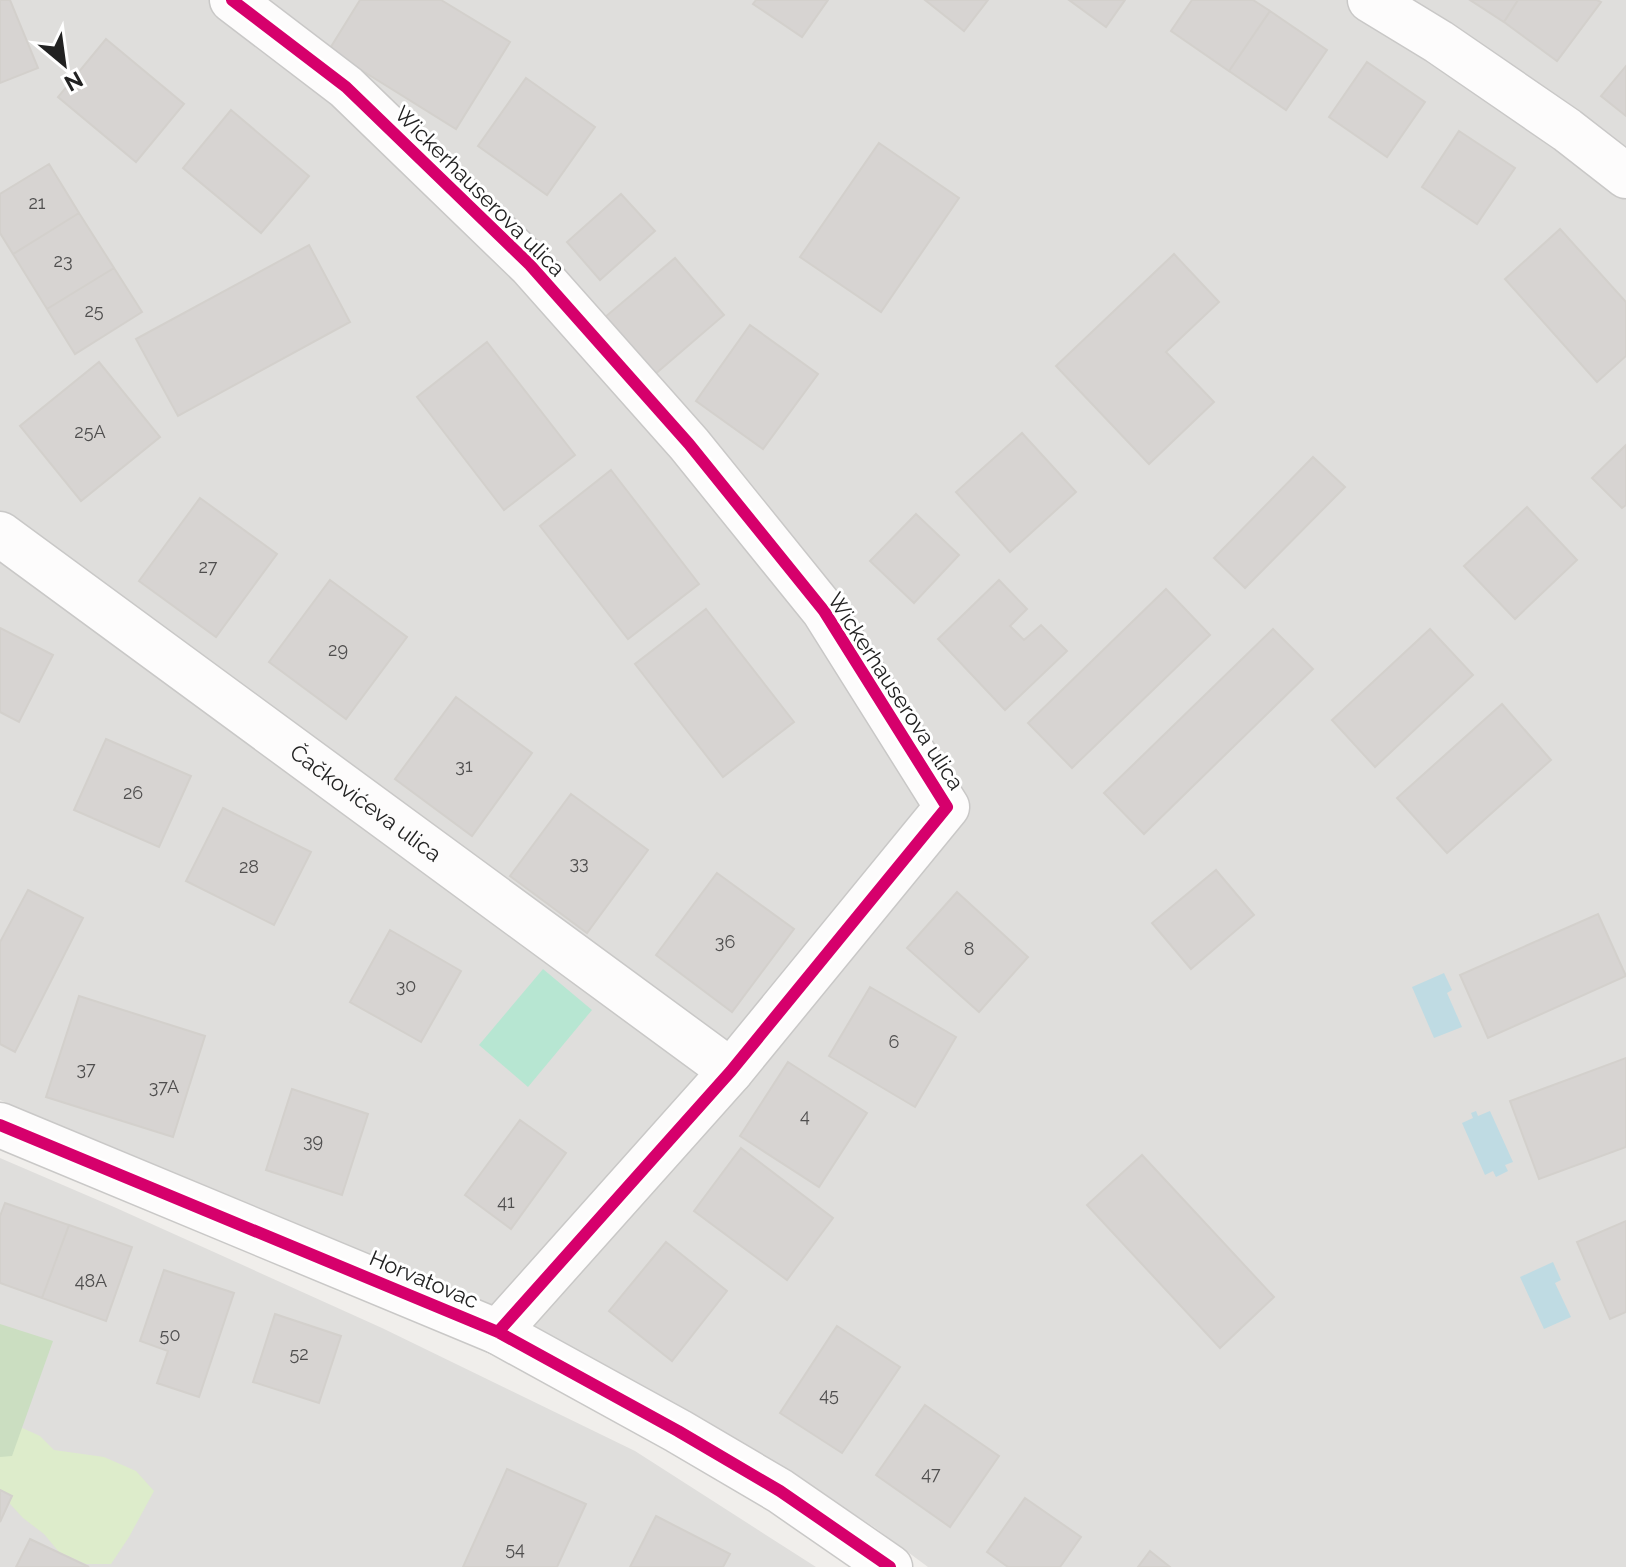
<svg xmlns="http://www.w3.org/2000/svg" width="1626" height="1567" font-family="Raleway,sans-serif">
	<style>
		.residential { fill: #dfdedc }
		.grass { fill: #ddeccb }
		.forest { fill: #cbdec1 }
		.pitch { fill: #b7e6d2 }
		.water { fill: #bfdbe3 }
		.building { fill: #d7d4d2; stroke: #d3d0cc; stroke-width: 2 }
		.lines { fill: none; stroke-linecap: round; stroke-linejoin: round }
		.minor-casing { stroke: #c9c8c7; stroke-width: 47 }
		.tertiary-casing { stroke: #c9c8c7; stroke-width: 47 }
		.minor { stroke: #fdfcfc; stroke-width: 44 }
		.tertiary { stroke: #fdfcfc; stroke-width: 44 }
		.cycleway-casing { stroke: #fff; stroke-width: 17 }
		.cycleway { stroke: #d6006c; stroke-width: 12 }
		.labels { text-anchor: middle; stroke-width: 6; stroke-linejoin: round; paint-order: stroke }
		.number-label { font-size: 18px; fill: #4f4e4e }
		.street-label { font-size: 22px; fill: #222; stroke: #fff }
	</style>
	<rect width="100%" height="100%" fill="#f0eeeb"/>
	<path class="residential" d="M0,0H1626V1567H928L874,1527L788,1472L125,1156L0,1100Z
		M0,1158L114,1207L382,1328L635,1451L816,1567H0Z"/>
	<path class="grass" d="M9,1422L40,1436L54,1450L104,1457L136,1471L154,1491L129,1537L111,1564H86L59,1552L44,1534L23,1518L0,1493V1424Z"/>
	<path class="forest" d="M0,1324L53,1341L12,1456L0,1457Z"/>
	<path class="pitch" d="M543,969L592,1010L528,1087L479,1045Z"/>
	<path class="water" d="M1444,973L1452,990L1447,993L1462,1027L1434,1038L1412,987Z
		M1476,1111L1478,1116L1490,1111L1513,1162L1505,1165L1508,1171L1496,1177L1493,1171L1485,1175L1462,1123L1473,1118L1471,1113Z
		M1553,1262L1561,1280L1555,1283L1571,1317L1544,1329L1520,1277Z"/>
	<path class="building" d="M0,0H10L38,68L0,83Z
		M360,0H441L510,42L456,129L329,50Z
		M756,0H828L802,37L753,4Z
		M925,0H988L964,31Z
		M1069,0H1125L1106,27Z
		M1192,0H1253L1270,11L1229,71L1171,31Z
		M1470,0H1518L1504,22Z
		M1518,0H1597L1601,2L1557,61L1504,22Z
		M1270,11L1327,50L1286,110L1229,71Z
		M106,39L184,104L136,162L58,97Z
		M1367,62L1425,102L1387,157L1329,117Z
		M1626,66V116L1601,96Z
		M526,78L595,127L547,195L478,146Z
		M231,110L309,176L261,233L183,168Z
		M1459,131L1515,168L1477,224L1422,187Z
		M879,143L959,198L881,312L800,257Z
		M49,164L79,213L13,254L0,233V194Z
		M621,194L655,231L600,280L567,242Z
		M79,213L114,268L47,309L13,254Z
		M1560,229L1626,302V356L1597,382L1505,279Z
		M309,245L350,322L178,416L136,339Z
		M1174,254L1219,302L1166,352L1214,402L1149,464L1056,366Z
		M675,258L724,315L654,375L604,318Z
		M114,268L142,312L75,354L47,309Z
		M750,325L818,374L763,449L696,401Z
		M487,342L575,455L504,510L417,397Z
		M99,362L160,437L81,501L20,426Z
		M1022,433L1076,492L1010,552L956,492Z
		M1626,445V505L1622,508L1592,478Z
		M1313,457L1345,487L1245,588L1214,558Z
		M611,470L699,584L628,639L540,526Z
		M200,498L277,554L216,637L139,581Z
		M1527,507L1577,560L1515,619L1464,566Z
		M916,514L959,555L914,603L870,561Z
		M330,580L407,637L346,719L269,662Z
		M999,580L1027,609L1010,626L1024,640L1041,625L1067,651L1005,710L938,639Z
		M1166,589L1210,635L1072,768L1028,723Z
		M706,609L794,722L723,777L635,664Z
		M0,628L53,655L19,722L0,712Z
		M1273,629L1313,669L1144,834L1104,793Z
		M1430,629L1473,675L1375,767L1332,720Z
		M456,697L532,753L472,836L395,779Z
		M1502,704L1551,760L1447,853L1397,798Z
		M106,739L191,776L159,847L74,810Z
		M571,794L648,850L587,933L510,876Z
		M223,808L311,852L274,925L186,881Z
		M1216,870L1254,915L1191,969L1152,923Z
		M717,873L794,929L732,1012L656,955Z
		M28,890L83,918L15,1052L0,1044V942Z
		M957,892L1028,957L979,1012L907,948Z
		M1598,914L1626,976L1488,1038L1460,975Z
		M390,930L461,971L421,1042L350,1002Z
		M870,987L956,1037L915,1107L829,1056Z
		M79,996L205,1036L173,1137L46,1097Z
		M1626,1058V1147L1539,1179L1510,1101Z
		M788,1062L867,1113L819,1187L740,1136Z
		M292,1089L368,1114L342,1195L266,1170Z
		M520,1120L566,1153L511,1229L465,1195Z
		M741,1148L833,1218L787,1280L694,1211Z
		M1142,1155L1274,1297L1220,1348L1087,1205Z
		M5,1203L69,1225L42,1298L0,1283V1216Z
		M1626,1221V1312L1610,1319L1577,1242Z
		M69,1225L132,1247L106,1321L42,1298Z
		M666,1242L727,1291L672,1361L609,1311Z
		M164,1270L234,1293L199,1397L157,1383L168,1351L140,1341Z
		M275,1314L341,1336L319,1403L253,1382Z
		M837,1326L900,1367L842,1453L780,1413Z
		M925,1405L999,1456L950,1527L876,1475Z
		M507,1469L586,1504L557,1567H463Z
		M0,1490L12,1496L0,1522Z
		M1025,1498L1081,1537L1060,1567H1008L987,1552Z
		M656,1516L730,1554L723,1567H630Z
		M30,1539L89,1567H16Z
		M1150,1551L1170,1567H1138Z"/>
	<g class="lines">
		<g class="minor-casing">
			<g id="minor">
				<path d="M232,0L346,87L530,265L689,444L824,611L947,807L731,1071L498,1332"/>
				<path d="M1370,0L1439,42L1567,130L1626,176"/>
				<path id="s1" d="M0,534L731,1071"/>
			</g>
		</g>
		<g class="tertiary-casing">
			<path id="tertiary" d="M0,1125L498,1332L678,1431L780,1491L890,1567"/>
		</g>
		<use href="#minor" class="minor"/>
		<use href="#tertiary" class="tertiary"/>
		<g class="cycleway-casing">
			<path id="cycleway" d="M232,0L346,87L530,265L689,444L824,611L947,807L731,1071L498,1332
				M0,1125L498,1332L678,1431L780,1491L890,1567"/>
		</g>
		<use href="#cycleway" class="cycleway"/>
	</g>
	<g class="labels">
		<g class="number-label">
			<text x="37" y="209">21</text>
			<text x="63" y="267">23</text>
			<text x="94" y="317">25</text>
			<text x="90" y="438">25A</text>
			<text x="208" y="573">27</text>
			<text x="338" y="656">29</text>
			<text x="464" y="772">31</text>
			<text x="133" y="799">26</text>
			<text x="579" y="869">33</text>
			<text x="249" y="873">28</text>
			<text x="725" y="948">36</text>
			<text x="969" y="955">8</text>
			<text x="406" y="992">30</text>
			<text x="894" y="1048">6</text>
			<text x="86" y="1075">37</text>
			<text x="164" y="1093">37A</text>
			<text x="805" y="1122">4</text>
			<text x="313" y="1147">39</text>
			<text x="506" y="1208">41</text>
			<text x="91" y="1287">48A</text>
			<text x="170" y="1341">50</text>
			<text x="299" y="1360">52</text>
			<text x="829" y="1401">45</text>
			<text x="931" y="1480">47</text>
			<text x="515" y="1555">54</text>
		</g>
		<g class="street-label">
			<text transform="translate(480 191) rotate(45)" y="8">Wickerhauserova ulica</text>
			<text transform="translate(896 691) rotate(57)" y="8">Wickerhauserova ulica</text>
			<text dy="8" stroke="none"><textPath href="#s1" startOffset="454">Čačkovićeva ulica</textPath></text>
			<text transform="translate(424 1279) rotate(23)" y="8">Horvatovac</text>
		</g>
	</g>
	<g transform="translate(64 64) rotate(151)" stroke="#ffffff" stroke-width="6" paint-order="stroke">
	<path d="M0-6L14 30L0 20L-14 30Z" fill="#222222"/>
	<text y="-12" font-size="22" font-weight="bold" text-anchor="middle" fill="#222222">N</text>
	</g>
</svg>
